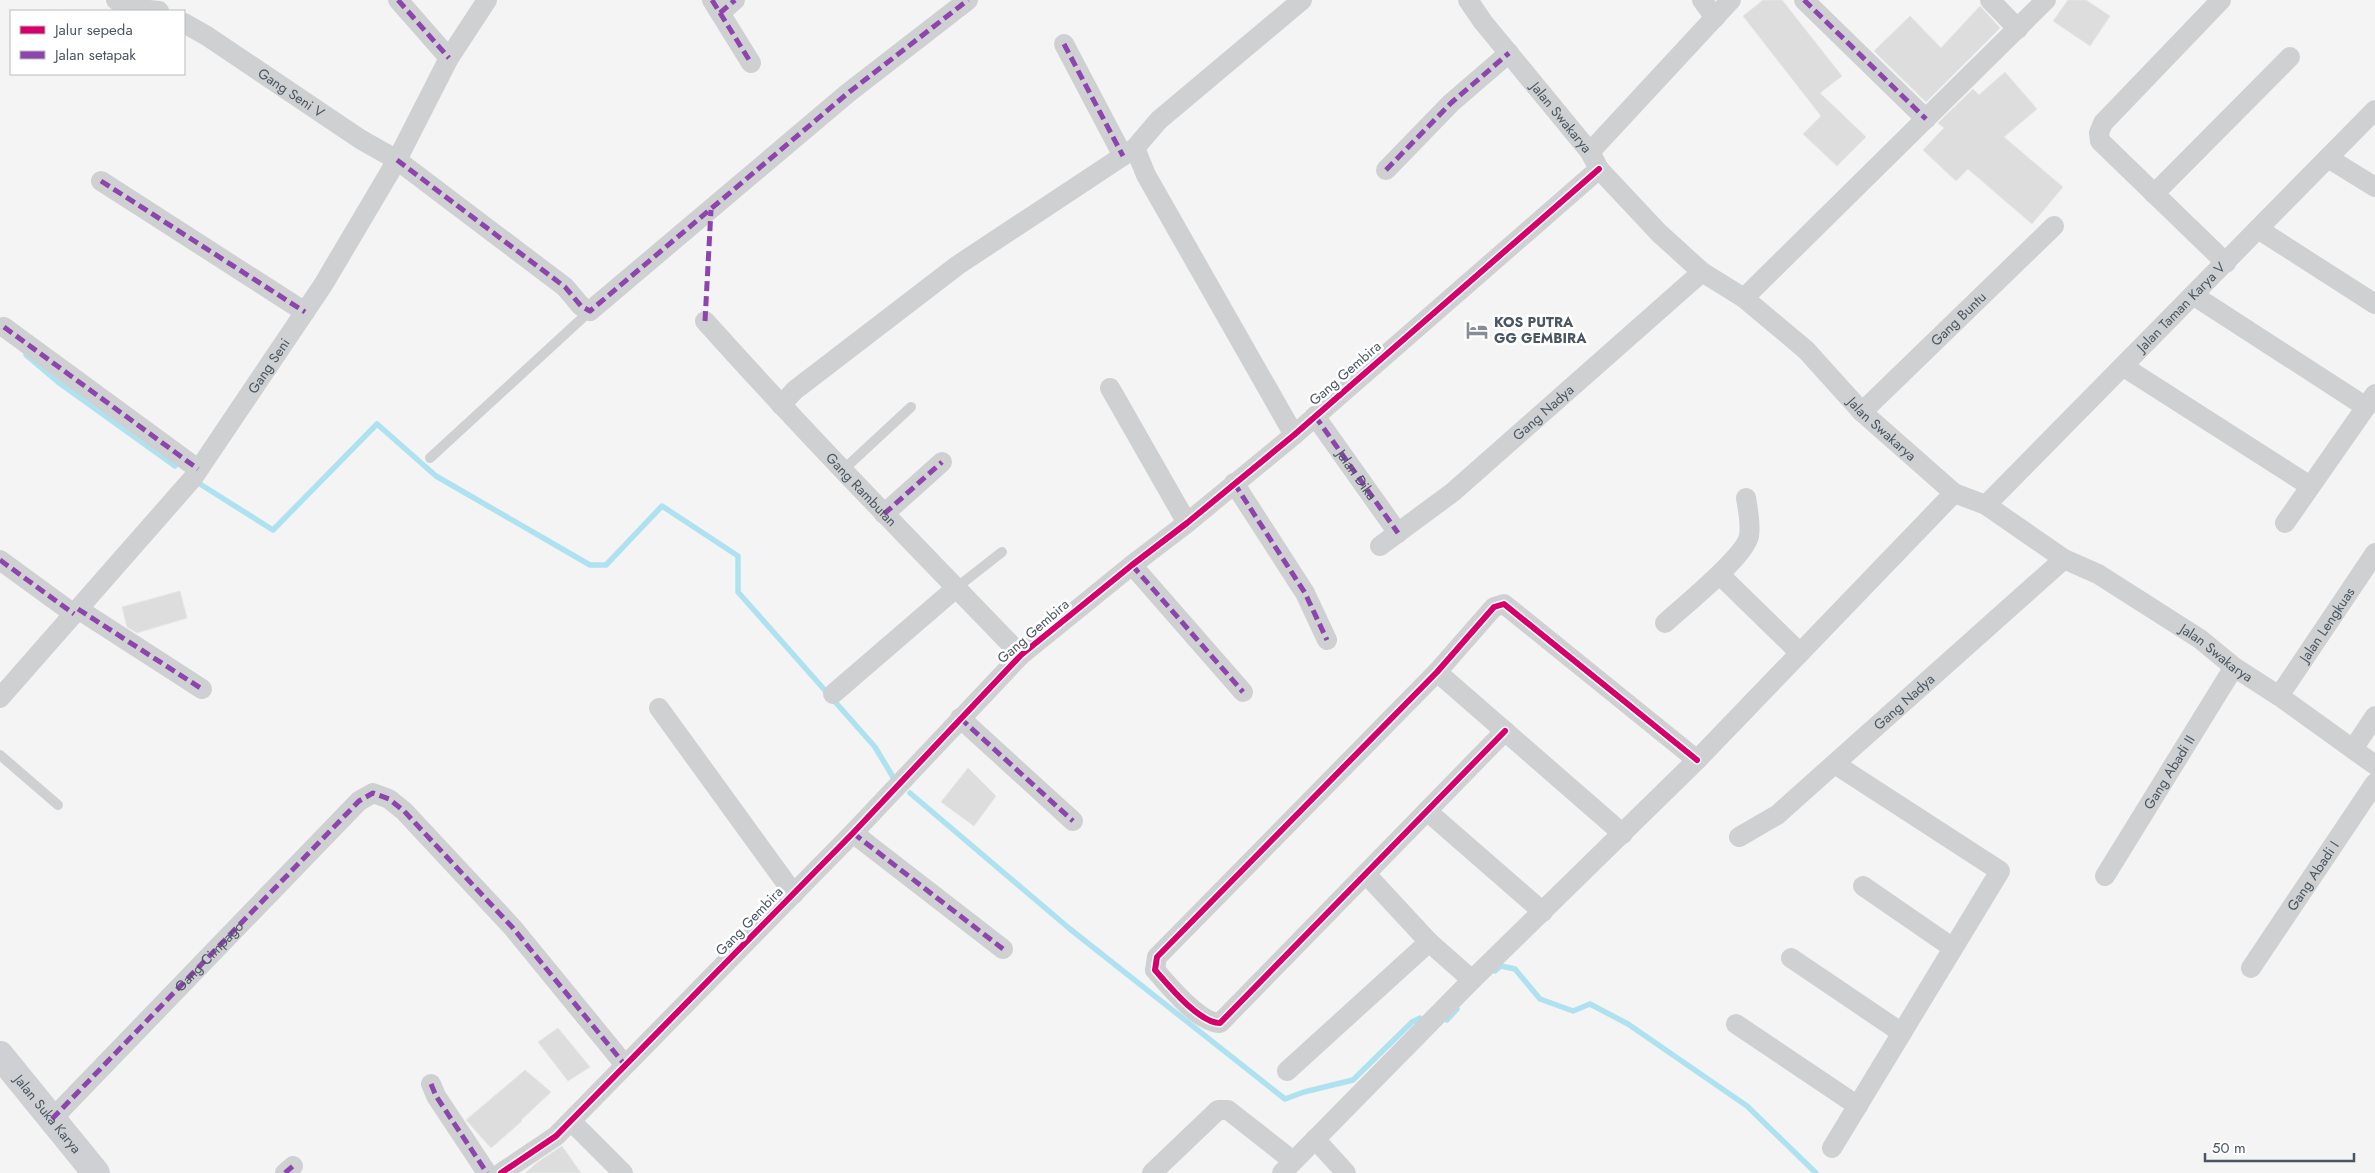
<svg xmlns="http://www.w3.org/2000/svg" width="2375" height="1173" font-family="Jost,sans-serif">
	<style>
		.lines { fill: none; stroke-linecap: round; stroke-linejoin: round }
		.stream { stroke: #aee2f0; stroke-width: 5.5 }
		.building { fill: #ddddde; stroke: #e5e6e7 }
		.service { stroke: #ced0d2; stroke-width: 10 }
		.minor { stroke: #ced0d2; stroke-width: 20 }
		.secondary { stroke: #ced0d4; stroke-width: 28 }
		.quiet { stroke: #8e44ad; stroke-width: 5; stroke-dasharray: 10 5; stroke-linecap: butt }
		.cycleway-casing { stroke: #fff; stroke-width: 9 }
		.cycleway { stroke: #d6006c; stroke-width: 6 }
		.labels { text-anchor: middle; stroke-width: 5; stroke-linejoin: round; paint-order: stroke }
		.street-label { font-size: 14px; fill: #4a5661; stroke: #fff }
		.poi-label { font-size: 14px; font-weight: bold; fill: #4a5661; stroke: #fff; text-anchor: start }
	</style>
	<rect width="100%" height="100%" fill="#f4f4f4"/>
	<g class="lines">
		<path class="stream" d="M26,355L58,382L175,466
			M200,484L273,530L377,424L436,476L590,565H606L662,506L738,556V592L875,747L893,777
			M910,793L1070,929L1285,1099L1304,1092L1353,1080L1412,1022L1420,1018
			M1495,971L1501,966L1515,969L1540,999L1573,1011L1590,1004L1628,1024L1747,1106L1816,1173
			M1447,1020L1457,1009"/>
	</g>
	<path class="building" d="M1763,0H1782L1842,76L1820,93L1866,137L1837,166L1803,134L1821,116L1743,16Z
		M2068,0H2086L2110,16L2090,46L2053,21Z
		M1980,6L2000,28L1926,102L1874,51L1910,16L1941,48Z
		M2005,72L2037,109L2004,137L2063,187L2032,224L1968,169L1956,181L1923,150L1944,128L1938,123L1973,89L1979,95Z
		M180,591L187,618L137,633L127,627L122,607Z
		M968,768L996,796L974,826L941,802Z
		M558,1028L590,1067L568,1081L538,1042Z
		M525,1070L551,1092L521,1120L522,1121L491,1148L466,1120Z
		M562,1146L581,1173H525L538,1162Z"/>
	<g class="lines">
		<path class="service" d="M430,458L590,311
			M843,470L911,407
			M956,588L1002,552
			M0,755L58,805"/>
		<g class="minor">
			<path d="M116,0L130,8L159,11"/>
			<path d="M398,0L449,58"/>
			<path d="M712,0L751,63"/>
			<path id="s1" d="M1468,0L1483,22L1590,152L1599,169L1659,233L1702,272L1744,298L1806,350L1862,412L1954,493L1986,505L2064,559L2098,574L2200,639L2234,667L2279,696L2375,765"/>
			<path d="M1702,0L1715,18"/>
			<path d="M1804,0L1926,119"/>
			<path d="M1990,0L2018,29"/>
			<path d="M2221,0L2103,123L2099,133L2100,141L2226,263"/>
			<path d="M720,13L735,0"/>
			<path id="s2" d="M184,23L207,36L360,139L397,160L565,287L581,306L590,311L848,93L968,0"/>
			<path d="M1064,44L1123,156"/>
			<path d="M1590,152L1731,0"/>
			<path d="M2328,158L2375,187"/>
			<path d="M1386,170L1451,103L1509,53"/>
			<path d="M101,181L305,312"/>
			<path d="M2154,194L2290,57"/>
			<path d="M2258,229L2375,304"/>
			<path d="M2193,295L2366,407"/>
			<path d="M1744,298L2046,0"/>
			<path id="s3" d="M705,321C807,435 914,544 1021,655"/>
			<path d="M4,327L198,469"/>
			<path d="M2124,367L2310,486"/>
			<path d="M1110,388L1187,523"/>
			<path d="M781,405L795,390L958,265L1135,148"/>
			<path id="s4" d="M1862,412L2054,226"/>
			<path d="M1315,416L1398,533"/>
			<path d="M1294,435L1146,175L1135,148L1159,120L1302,0"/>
			<path d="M1234,483L1305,593L1327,640"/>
			<path id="s5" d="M1986,505L2375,110"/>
			<path d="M884,514L942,462"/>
			<path d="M2285,523L2375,394"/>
			<path id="s6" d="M1380,546L1453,492L1702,272"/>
			<path d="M0,560L74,614"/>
			<path d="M1132,565L1243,692"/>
			<path d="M1720,575L1800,653"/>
			<path d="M78,609L202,689"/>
			<path d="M1665,623C1682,607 1745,557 1749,536C1751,524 1748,510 1746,498"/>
			<path d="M1437,672L1623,834"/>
			<path d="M833,694L956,588"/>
			<path id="s7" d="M2279,696L2375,553"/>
			<path id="s8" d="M0,698L193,478L323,285L397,160L449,58L487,0"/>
			<path d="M659,708L794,894"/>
			<path d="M960,718L1073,821"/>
			<path d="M1505,731L1220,1023C1199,1023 1169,986 1155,970L1157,957L1437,672L1494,607L1504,604L1697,760"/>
			<path d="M2353,749L2375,716"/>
			<path d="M1427,811L1543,912"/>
			<path d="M853,833L1003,949"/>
			<path id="s9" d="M1739,837L1777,815L2064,559"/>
			<path d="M1366,874L1429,942"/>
			<path id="s10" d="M2105,876L2234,667"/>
			<path d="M1863,886L1953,948"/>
			<path d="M1791,958L1902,1033"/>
			<path id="s11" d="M2251,968L2375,783"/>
			<path d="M1736,1024L1858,1106"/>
			<path d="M1287,1071L1429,942L1472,980"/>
			<path d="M431,1084L436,1096L487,1173"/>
			<path d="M52,1119L359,801L373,793L389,799L404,811L513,928L625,1065"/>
			<path d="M571,1121L623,1173"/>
			<path d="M1315,1139L1346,1173"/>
			<path d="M1832,1148L2000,871L1835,764"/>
			<path d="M285,1173L293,1166"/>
			<path d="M501,1173L556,1136L853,833L1021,655L1132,565L1187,523L1294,435L1599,169"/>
			<path d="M1152,1173L1218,1110H1228L1293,1161"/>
			<path d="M1282,1173L1472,980L1697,760L1954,493"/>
		</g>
		<path class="secondary" id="s12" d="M0,1055L96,1173"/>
		<g class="quiet">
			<path d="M398,0L449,58"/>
			<path d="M712,0L751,63"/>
			<path d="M1804,0L1926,119"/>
			<path d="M720,13L735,0"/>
			<path d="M1064,44L1123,156"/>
			<path d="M397,160L565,287L581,306L590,311L848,93L968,0"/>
			<path d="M1386,170L1451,103L1509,53"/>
			<path d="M101,181L305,312"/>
			<path d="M705,321L711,210"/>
			<path d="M4,327L198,469"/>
			<path id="s13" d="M1315,416L1398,533"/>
			<path d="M1234,483L1305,593L1327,640"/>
			<path d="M884,514L942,462"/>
			<path d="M0,560L74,614"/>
			<path d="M1132,565L1243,692"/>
			<path d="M78,609L202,689"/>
			<path d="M960,718L1073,821"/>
			<path d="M853,833L1003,949"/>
			<path d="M431,1084L436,1096L487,1173"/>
			<path id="s14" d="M52,1119L359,801L373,793L389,799L404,811L513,928L625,1065"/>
			<path d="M285,1173L293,1166"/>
		</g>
		<g class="cycleway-casing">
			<path id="cycleway" d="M1505,731L1220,1023C1199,1023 1169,986 1155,970L1157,957L1437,672L1494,607L1504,604L1697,760
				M501,1173L556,1136L853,833L1021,655L1132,565L1187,523L1294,435L1599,169"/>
		</g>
		<use href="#cycleway" class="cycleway"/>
	</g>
	<defs>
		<g id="hotel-bare" transform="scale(1.725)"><path d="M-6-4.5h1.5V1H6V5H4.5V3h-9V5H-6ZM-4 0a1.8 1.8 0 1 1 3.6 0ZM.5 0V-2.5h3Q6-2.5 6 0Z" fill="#868d94" stroke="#fff" stroke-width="2.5" paint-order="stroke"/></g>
	</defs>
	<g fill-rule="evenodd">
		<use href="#hotel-bare" x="1477" y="330"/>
	</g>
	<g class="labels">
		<g class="street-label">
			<text dy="5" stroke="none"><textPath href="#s2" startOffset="128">Gang Seni V</textPath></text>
			<text dy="5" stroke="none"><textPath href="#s1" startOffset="150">Jalan Swakarya</textPath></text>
			<text dy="5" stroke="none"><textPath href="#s5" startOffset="278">Jalan Taman Karya V</textPath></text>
			<text dy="5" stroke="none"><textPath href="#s4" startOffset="134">Gang Buntu</textPath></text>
			<text dy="5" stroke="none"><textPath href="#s8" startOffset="428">Gang Seni</textPath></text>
			<text transform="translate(1345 373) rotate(-41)" y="5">Gang Gembira</text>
			<text dy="5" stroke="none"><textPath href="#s6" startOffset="211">Gang Nadya</textPath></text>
			<text dy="5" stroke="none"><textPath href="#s1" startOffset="600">Jalan Swakarya</textPath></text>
			<text dy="5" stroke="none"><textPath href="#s13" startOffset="72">Jalan Dika</textPath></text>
			<text dy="5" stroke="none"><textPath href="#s3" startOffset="230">Gang Rambutan</textPath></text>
			<text dy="5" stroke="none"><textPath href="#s7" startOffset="86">Jalan Lengkuas</textPath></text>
			<text transform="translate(1033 631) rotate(-41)" y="5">Gang Gembira</text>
			<text dy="5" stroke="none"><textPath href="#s1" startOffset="1005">Jalan Swakarya</textPath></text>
			<text dy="5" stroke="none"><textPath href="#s9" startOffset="214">Gang Nadya</textPath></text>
			<text dy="5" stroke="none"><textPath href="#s10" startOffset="122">Gang Abadi II</textPath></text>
			<text dy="5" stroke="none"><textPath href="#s11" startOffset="111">Gang Abadi I</textPath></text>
			<text transform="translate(749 921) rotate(-46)" y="5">Gang Gembira</text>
			<text dy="5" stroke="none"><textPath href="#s14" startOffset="226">Gang Cimpago</textPath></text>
			<text dy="5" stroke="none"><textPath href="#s12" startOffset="76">Jalan Suka Karya</textPath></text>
		</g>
		<g class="poi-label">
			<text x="1494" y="327">KOS PUTRA<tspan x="1494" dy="16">GG GEMBIRA</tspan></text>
		</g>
	</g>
	<rect x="10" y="10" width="175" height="65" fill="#ffffff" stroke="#b7bbc0"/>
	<rect x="20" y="26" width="25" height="8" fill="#d6006c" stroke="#b7bbc0"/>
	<text x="55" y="35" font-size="15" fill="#4a5661">Jalur sepeda</text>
	<rect x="20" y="51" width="25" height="8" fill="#8e44ad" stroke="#b7bbc0"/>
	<text x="55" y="60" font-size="15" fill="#4a5661">Jalan setapak</text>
	<path d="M2205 1153v8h149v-8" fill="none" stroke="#4a5661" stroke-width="2.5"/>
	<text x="2212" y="1153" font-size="15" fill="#4a5661" stroke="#ffffff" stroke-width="4" paint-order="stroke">50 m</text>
</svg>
